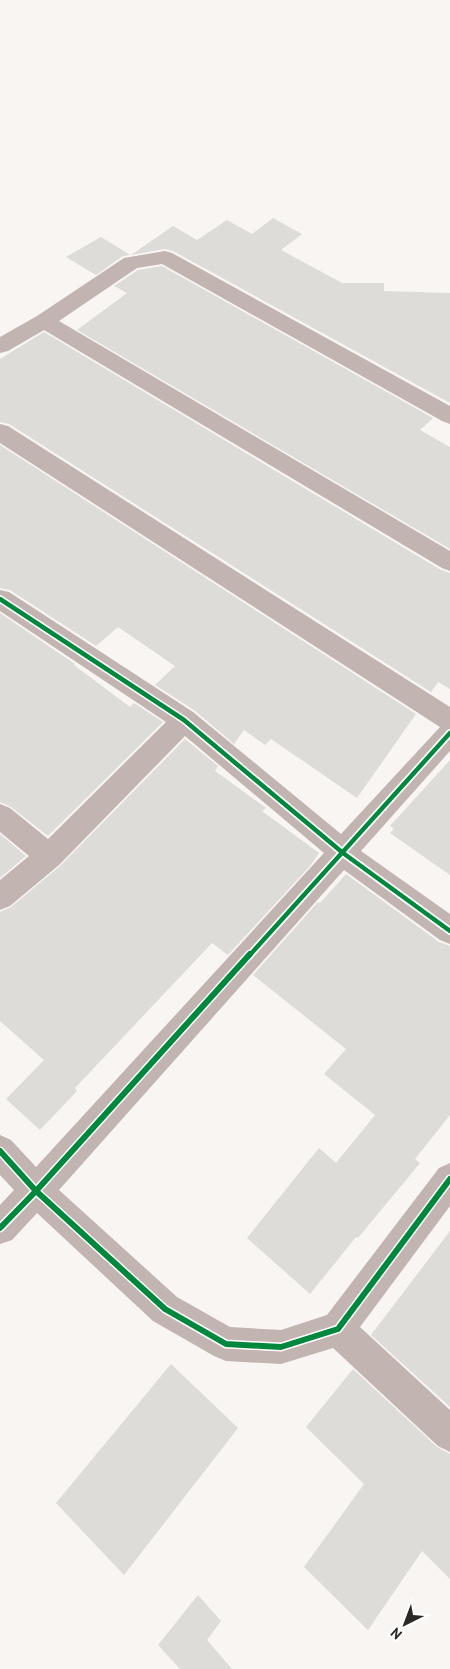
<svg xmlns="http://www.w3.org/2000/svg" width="450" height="1669" font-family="'PT Sans',sans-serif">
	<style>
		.building { fill: #dddcd9 }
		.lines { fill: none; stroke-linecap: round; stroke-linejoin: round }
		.street { fill: #c2b4b1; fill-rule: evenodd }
		.cycleway-far1-casing { stroke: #fff; stroke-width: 8 }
		.cycleway-casing { stroke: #fff; stroke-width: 9 }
		.cycleway-far1 { stroke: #00873e; stroke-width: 4.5 }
		.cycleway { stroke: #00873e; stroke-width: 6 }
	</style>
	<rect width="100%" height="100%" fill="#f8f5f2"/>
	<path class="building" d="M273,218L302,234L281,250L342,283H384V291L450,293V403L173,251L165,249L131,255L173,226L197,240L227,220L252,234Z
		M101,237L130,255L123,256L96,275L66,257Z
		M162,266L433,418L420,430L450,447V549L77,330L127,293L114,286L138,270Z
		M44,332L441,570L450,573V689L438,682L431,692L9,424L0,422V359Z
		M0,445L416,714L357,798L271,739L265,745L244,730L234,744L194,710L155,685L175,666L118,627L96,646L10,590L0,588Z
		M0,613L75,664L74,665L130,707L134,703L163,722L48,836L11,807L0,802Z
		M185,739L218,766L215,771L266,808L262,811L319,853L310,866L228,955L212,943L75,1088L77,1091L40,1130L6,1099L44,1060L0,1021V912L11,907L60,866Z
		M450,760V875L390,833L394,829L390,826Z
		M0,834L26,856L0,878Z
		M346,874L439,942L450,946V1115L415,1159L420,1163L358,1238L356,1237L310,1294L247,1238L319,1148L336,1163L375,1115L324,1074L346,1049L253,975L318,902L320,903Z
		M450,1231V1407L371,1335Z
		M171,1364L238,1428L124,1575L56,1503Z
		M353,1369L437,1447L450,1454V1579L422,1551L368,1630L304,1567L364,1484L306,1427Z
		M198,1595L221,1621L207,1640L232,1669H180L158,1645Z"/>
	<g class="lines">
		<path class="street" d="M165,251L172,253L450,406V424L442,421L162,264L137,268L59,321L450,551V571L442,568L44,330L8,351L0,353V337L37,316L124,258Z
			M0,424L8,426L450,707V751L361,851L450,914V944L440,940L344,870L59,1190L177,1297L230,1327L281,1330L327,1315L439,1168L450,1163V1206L360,1327L450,1410V1452L438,1446L333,1348L281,1364L226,1361L214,1356L153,1321L37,1213L12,1240L0,1244V1205L14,1190L0,1175V1135L11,1140L36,1167L324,853L185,736L59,865L10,906L0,910V880L29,856L0,832V804L10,808L48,839L166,722L0,611V590L9,592L193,712L341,834L440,727L0,443Z"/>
		<g class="cycleway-far1-casing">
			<path id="cycleway-far1" d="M0,599L184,720L343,853L450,931
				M249,956L450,733"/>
		</g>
		<g class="cycleway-casing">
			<path id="cycleway" d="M0,1151L36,1191L165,1309L226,1344L281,1347L338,1329L450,1179
				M0,1228L36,1191L250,954"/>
		</g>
		<use href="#cycleway-far1" class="cycleway-far1"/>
		<use href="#cycleway" class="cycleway"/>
	</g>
	<g transform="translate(405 1624) rotate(222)" stroke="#ffffff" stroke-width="4" paint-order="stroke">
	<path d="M0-4L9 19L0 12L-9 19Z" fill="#2a2724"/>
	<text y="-8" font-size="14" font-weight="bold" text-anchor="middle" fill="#2a2724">N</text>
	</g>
</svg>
